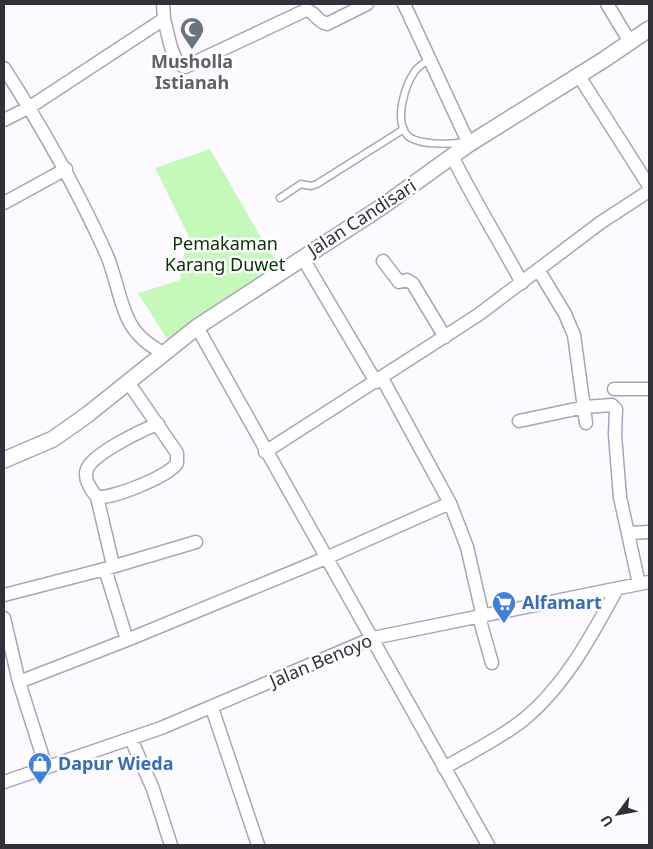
<svg xmlns="http://www.w3.org/2000/svg" width="653" height="849" font-family="'Noto Sans',sans-serif">
	<style>
		.green { fill: #c4f9b9 }
		.lines { fill: none; stroke-linecap: round; stroke-linejoin: round }
		.service-casing { stroke: #aba3b9; stroke-width: 9 }
		.minor-casing { stroke: #aba3b9; stroke-width: 15 }
		.tertiary-casing { stroke: #aba3b9; stroke-width: 18 }
		.service { stroke: #fff; stroke-width: 6 }
		.minor { stroke: #fff; stroke-width: 12 }
		.tertiary { stroke: #fff; stroke-width: 15 }
		.labels { text-anchor: middle; stroke-width: 5; stroke-linejoin: round; paint-order: stroke }
		.worship-label { font-size: 18px; font-weight: bold; fill: #5b616d; stroke: #fff }
		.street-label { font-size: 18px; fill: #333039; stroke: #fff }
		.park-label { font-size: 18px; fill: #073300; stroke: #fff }
		.shop-label { font-size: 18px; font-weight: bold; fill: #366cbe; stroke: #fff; text-anchor: start }
	</style>
	<rect width="100%" height="100%" fill="#fcfaff"/>
	<path class="green" d="M210,149L270,253L282,265L167,339L138,293L180,280L188,235L155,168Z"/>
	<g class="lines">
		<g class="service-casing">
			<path id="service" d="M430,59C424,63 419,66 415,71C405,85 394,120 407,135C416,145 451,145 464,142
				M280,198L301,184L311,186L317,184L404,129"/>
		</g>
		<g class="minor-casing">
			<path id="minor" d="M404,4L469,144
				M607,4L630,42
				M164,19C168,32 171,63 185,67L306,10C315,11 317,22 327,24L367,4
				M4,68C42,127 76,187 105,251C116,274 118,301 130,323C138,337 149,345 163,353
				M579,76L649,186
				M4,120L30,107L164,19L163,4
				M452,156C473,199 499,240 522,283
				M4,203L66,169
				M302,257L376,382
				M383,261L399,282L407,280L413,284L445,337
				M539,271L565,314L574,335L586,423
				M197,327L488,845
				M382,378L450,503L467,547L483,617
				M614,389H649
				M519,421L585,407L612,405L616,409L615,435L620,497L639,584
				M265,452L478,315L600,223L649,191
				M97,497C91,490 83,479 87,469C94,453 142,430 158,424
				M629,533L649,532
				M113,565L97,497C112,499 170,476 177,463V453L128,382
				M4,595L105,569L196,542
				M479,617L492,663
				M4,618L19,682L46,767
				M127,640L326,558L450,503
				M19,682L127,640L105,569
				M212,708L258,845
				M131,739L153,789L171,845
				M444,768C470,753 499,739 523,720C565,686 592,635 617,589
				M4,782L161,728L373,638L649,582"/>
		</g>
		<g class="tertiary-casing">
			<path id="tertiary" d="M4,460L53,439L87,415L197,327L383,206L469,144L605,59L649,29"/>
		</g>
		<use href="#service" class="service"/>
		<use href="#minor" class="minor"/>
		<use href="#tertiary" class="tertiary"/>
	</g>
	<defs>
		<g id="mosque-pin" transform="scale(1.25)"><path d="M0 17L-7.5 6A9.5 9.5 0 1 1 7.5 6Z" fill="#6b7280" stroke="#fff"/><path d="M3.5-4.9A6 6 0 1 0 3.5 4.9A5 5 0 1 1 3.5-4.9Z" fill="#fff"/></g>
		<g id="supermarket-pin" transform="scale(1.25)"><path d="M0 17L-7.5 6A9.5 9.5 0 1 1 7.5 6Z" fill="#3f7fe0" stroke="#fff"/><path d="M-6-5.5h2.5l.6 2H6L4.5 2H-2.5L-4.4-4H-6ZM-1.5 3.2a1.3 1.3 0 1 0 .1 0ZM3 3.2a1.3 1.3 0 1 0 .1 0Z" fill="#fff"/></g>
		<g id="shop-pin" transform="scale(1.25)"><path d="M0 17L-7.5 6A9.5 9.5 0 1 1 7.5 6Z" fill="#3f7fe0" stroke="#fff"/><path d="M-5-2.5h2.3a2.7 3.5 0 0 1 5.4 0H5L5.5 6h-11ZM-1.5-2.5h3a1.5 2.3 0 0 0-3 0Z" fill="#fff"/></g>
	</defs>
	<g fill-rule="evenodd">
		<use href="#mosque-pin" x="192" y="29"/>
		<use href="#supermarket-pin" x="504" y="603"/>
		<use href="#shop-pin" x="40" y="764"/>
	</g>
	<g class="labels">
		<g class="worship-label">
			<text x="192" y="68">Musholla<tspan x="192" dy="21">Istianah</tspan></text>
		</g>
		<g class="street-label">
			<text transform="translate(362 218) rotate(-33)" y="6">Jalan Candisari</text>
			<text transform="translate(321 661) rotate(-23)" y="6">Jalan Benoyo</text>
		</g>
		<g class="park-label">
			<text x="225" y="250">Pemakaman<tspan x="225" dy="21">Karang Duwet</tspan></text>
		</g>
		<g class="shop-label">
			<text x="522" y="609">Alfamart</text>
			<text x="58" y="770">Dapur Wieda</text>
		</g>
	</g>
	<rect width="653" height="849" fill="none" stroke="#333039" stroke-width="10"/>
	<g transform="translate(618 814) rotate(238)" stroke="#ffffff" stroke-width="4" paint-order="stroke">
	<path d="M0-4L9 19L0 12L-9 19Z" fill="#333039"/>
	<text y="-8" font-size="14" font-weight="bold" text-anchor="middle" fill="#333039">U</text>
	</g>
</svg>
